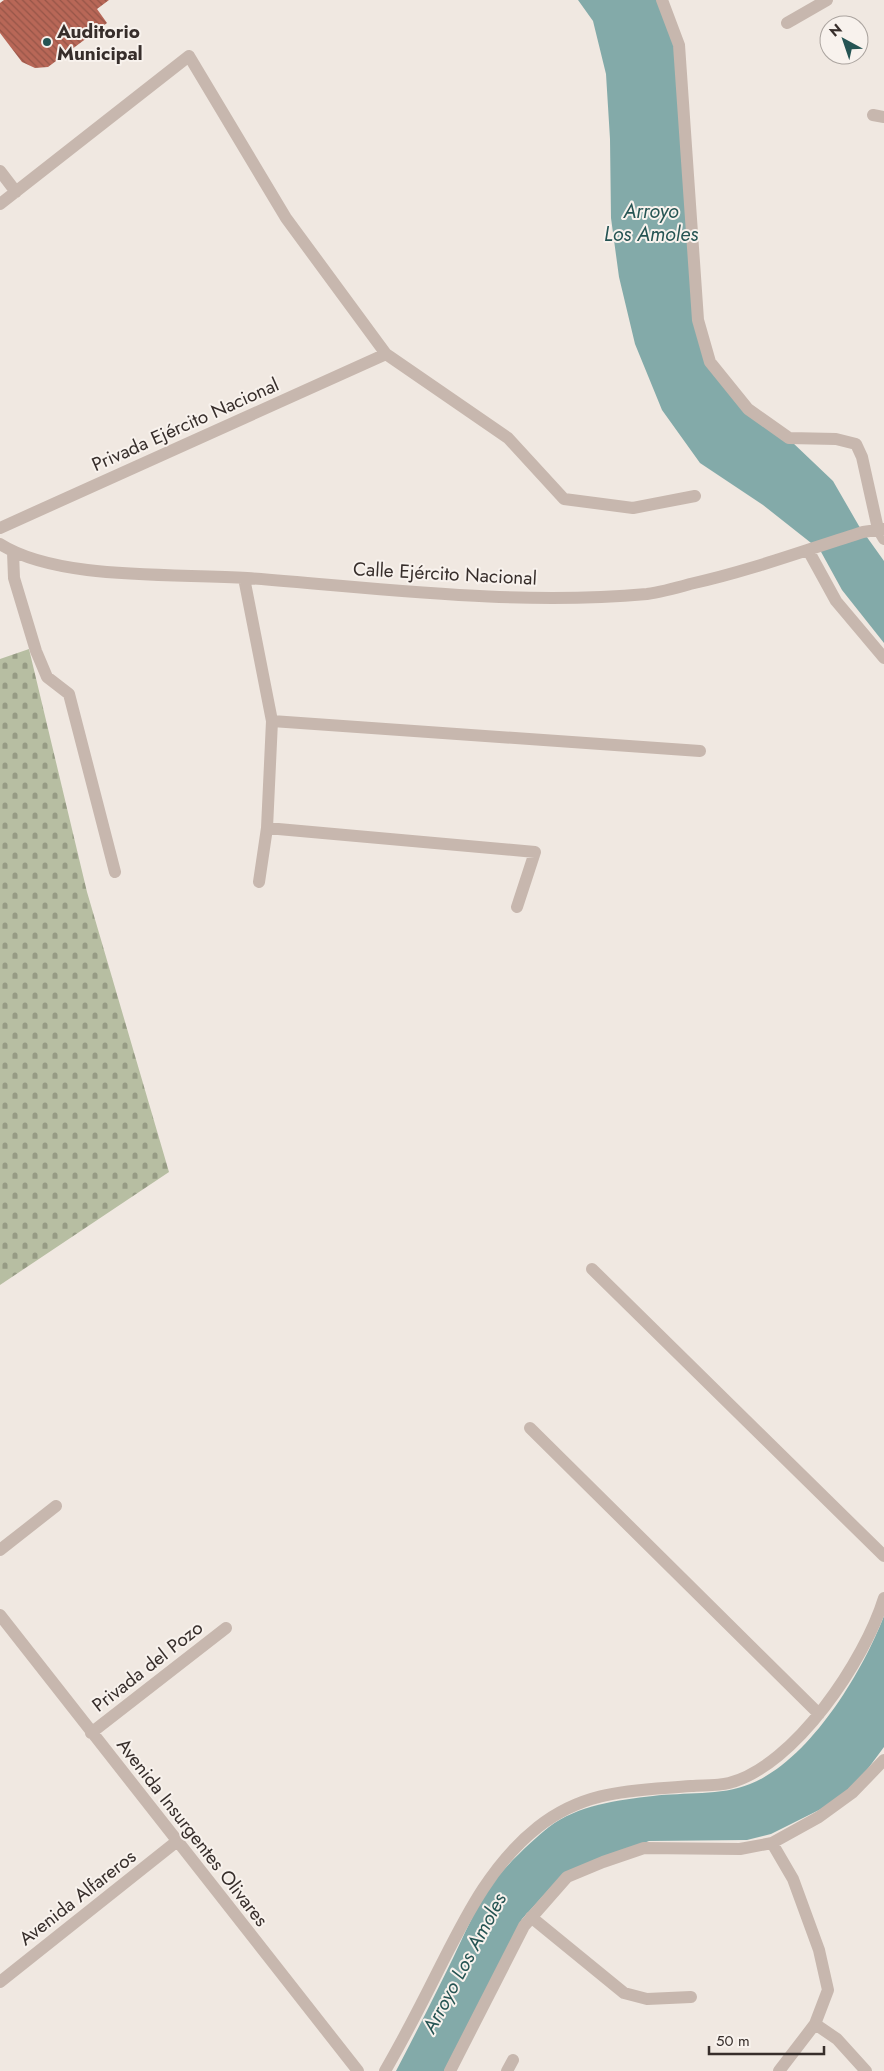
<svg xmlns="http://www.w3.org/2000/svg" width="884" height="2071" font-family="Jost,sans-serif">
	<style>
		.cemetery { fill: url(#cemetery-stones) }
		.water { fill: #83aaa9 }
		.building { fill: url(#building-back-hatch) }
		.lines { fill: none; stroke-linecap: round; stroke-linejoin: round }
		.minor { stroke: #c7b7ae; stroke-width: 12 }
		.poi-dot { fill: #255453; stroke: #f8f2ed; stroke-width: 2 }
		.labels { text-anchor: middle; stroke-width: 4; stroke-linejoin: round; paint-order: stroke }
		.poi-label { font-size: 19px; font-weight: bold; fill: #372e2b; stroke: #f8f2ed; text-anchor: start }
		.street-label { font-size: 19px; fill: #372e2b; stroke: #f8f2ed }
		.water-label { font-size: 20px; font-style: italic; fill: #255453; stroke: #f8f2ed }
	</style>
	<defs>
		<pattern id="cemetery-stones" width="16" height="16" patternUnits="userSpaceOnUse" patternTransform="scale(1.25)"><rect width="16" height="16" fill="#b7bea2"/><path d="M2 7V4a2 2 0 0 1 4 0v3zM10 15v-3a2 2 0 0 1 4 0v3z" fill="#969b84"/></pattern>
		<pattern id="building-back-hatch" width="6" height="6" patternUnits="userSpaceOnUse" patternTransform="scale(1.25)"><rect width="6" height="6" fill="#b86757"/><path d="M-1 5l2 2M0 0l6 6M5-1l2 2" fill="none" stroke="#965548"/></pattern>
	</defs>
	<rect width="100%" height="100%" fill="#f0e8e1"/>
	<path class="cemetery" d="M29,649L87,892L169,1172L0,1285V659Z"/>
	<path class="water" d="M578,0H662L679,45L698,320L710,362L748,409L792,442L833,481L859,526L884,561V643L842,590L820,550L763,505L700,463L662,410L635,344L619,277L611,218L610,139L606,74L593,21Z
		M884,1616V1747L855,1786L821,1809L771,1834L747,1840L649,1841L563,1874L522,1919L444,2071H396C416,2033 435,1995 454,1956C464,1935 474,1912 486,1892C498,1873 531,1841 549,1827C578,1805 618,1800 653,1796C684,1792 721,1796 750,1784C809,1761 862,1673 884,1616Z"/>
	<path class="building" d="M4,0H109L97,9L107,23L48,67L35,68L22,62L0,33V3Z"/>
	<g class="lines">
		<path class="minor" d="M662,0L679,45L698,320L710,362L748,409L789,438L836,439L856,444L862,457L878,529L884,539
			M787,23L827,0
			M873,115L884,117
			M0,171L16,192
			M0,204L189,56L286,218L386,354L508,438L564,499L633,508L695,496
			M0,528L386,354
			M0,544C58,581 177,573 247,578C380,588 513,606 647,594C662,592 676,588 690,584C749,571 806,550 863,532L884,529
			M808,550L836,601L884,658
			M13,552L14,578L36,651L47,677L69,694L115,872
			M244,578L272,721L267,828L259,882
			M272,721L700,751
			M267,828L535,852L517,907
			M592,1269L884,1556
			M530,1428L819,1714
			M0,1550L56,1506
			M0,1615L358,2071
			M91,1733L226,1628
			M772,1843L793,1879L819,1950L828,1990L815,2024L779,2071
			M531,1917L624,1993L647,1999L691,1997
			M0,1982L176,1842
			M815,2024L837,2039L866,2071
			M385,2071C404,2038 421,2005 438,1971C465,1918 490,1865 538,1827C586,1789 633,1791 691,1786C703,1785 717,1786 729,1783C795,1766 865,1660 884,1598
			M450,2071L524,1926L567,1877L603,1862L644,1848L740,1849L772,1843L819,1817L852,1793L884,1760
			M507,2071L513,2060"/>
	</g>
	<circle class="poi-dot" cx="47" cy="42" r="5"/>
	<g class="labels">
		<g class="poi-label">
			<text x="57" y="38">Auditorio<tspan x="57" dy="22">Municipal</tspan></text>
		</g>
		<g class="street-label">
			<text transform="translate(185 424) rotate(-24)" y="7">Privada Ejército Nacional</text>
			<text transform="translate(445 573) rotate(3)" y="7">Calle Ejército Nacional</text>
			<text transform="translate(147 1666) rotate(-38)" y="7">Privada del Pozo</text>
			<text transform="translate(193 1832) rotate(52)" y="7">Avenida Insurgentes Olivares</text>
			<text transform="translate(77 1897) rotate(-38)" y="7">Avenida Alfareros</text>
		</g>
		<g class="water-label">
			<text x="651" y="218">Arroyo<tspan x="651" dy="23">Los Amoles</tspan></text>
			<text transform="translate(464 1963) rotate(-62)" y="7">Arroyo Los Amoles</text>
		</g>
	</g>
	<g transform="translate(844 40) rotate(320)"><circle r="24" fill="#f8f2ed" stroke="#aba49f"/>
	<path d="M0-4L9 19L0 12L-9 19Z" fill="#255453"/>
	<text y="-8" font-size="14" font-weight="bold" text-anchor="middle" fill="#372e2b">N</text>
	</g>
	<path d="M709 2046v8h115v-8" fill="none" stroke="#372e2b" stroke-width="2.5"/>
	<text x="716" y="2046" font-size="15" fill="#372e2b" stroke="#f8f2ed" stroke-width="4" paint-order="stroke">50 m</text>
</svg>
